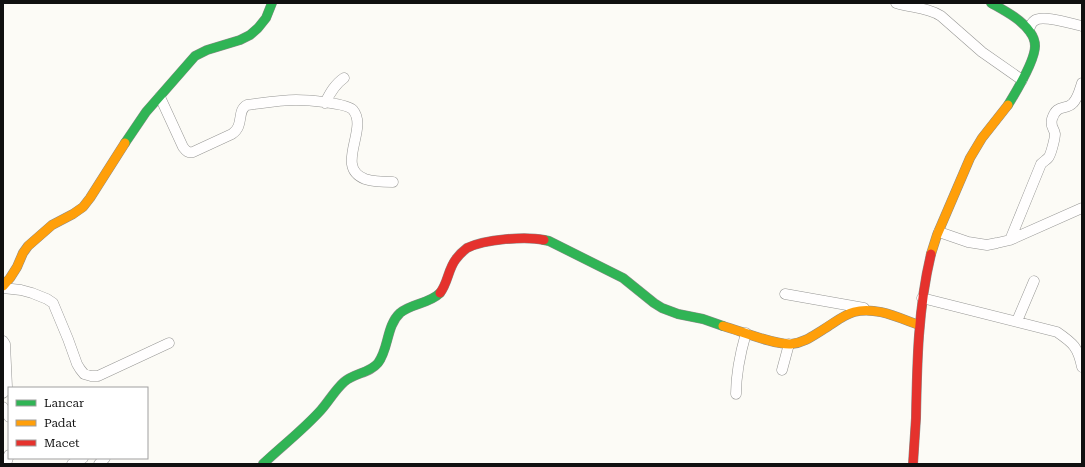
<svg xmlns="http://www.w3.org/2000/svg" width="1085" height="467" font-family="'Roboto Serif',serif">
	<style>
		.lines { fill: none; stroke-linecap: round; stroke-linejoin: round }
		.street-casing { stroke: #969694; stroke-width: 11 }
		.fast-casing { stroke: #8d8c8a; stroke-width: 10 }
		.slow-casing { stroke: #8d8c8a; stroke-width: 10 }
		.jam-casing { stroke: #8d8c8a; stroke-width: 10 }
		.street { stroke: #fffefe; stroke-width: 10 }
		.fast { stroke: #30b455; stroke-width: 9 }
		.slow { stroke: #ff9f0a; stroke-width: 9 }
		.jam { stroke: #e5322d; stroke-width: 9 }
	</style>
	<rect width="100%" height="100%" fill="#fcfbf6"/>
	<g class="lines">
		<g class="street-casing">
			<path id="street" d="M896,3C911,8 927,7 941,16L982,52L1022,80
				M1029,29C1030,27 1032,22 1034,21C1042,14 1072,24 1082,26
				M160,97L183,147C186,151 188,153 193,152L232,134C245,125 236,111 247,105C263,103 280,100 296,100C306,100 347,103 353,110C369,129 334,167 365,179C374,182 384,182 393,182
				M325,103C330,93 335,84 344,78
				M939,232L968,242L987,245L997,243L1010,240L1082,208
				M1010,240L1041,164C1043,162 1046,160 1048,158C1051,155 1055,138 1055,134C1054,128 1050,127 1052,119C1057,103 1066,111 1073,103C1078,98 1080,89 1082,83
				M3,288L21,290L32,293L47,299L53,303L68,339L77,364L80,369L84,374L91,376H98L169,343
				M785,294L864,308
				M922,298L1057,332C1073,343 1078,347 1082,367
				M1017,321L1034,281
				M3,341L5,344L7,387V389L3,393
				M782,370L789,344
				M736,394C736,372 740,354 746,333
				M3,407L9,417
				M6,464L9,455
				M72,464L83,458
				M99,464L105,458"/>
		</g>
		<g class="fast-casing">
			<path id="fast" d="M991,3C1005,11 1021,19 1030,32C1033,36 1035,42 1035,46C1035,61 1016,92 1008,105
				M125,143L146,112L195,56L207,50L240,40L250,35L258,28L266,18L272,3
				M544,240L549,241L623,278L654,303L662,308L678,314L703,319L723,326
				M263,464C282,446 303,430 321,410C329,401 335,390 344,382C354,373 370,373 378,363C389,349 386,326 400,313C412,303 429,304 440,293"/>
		</g>
		<g class="slow-casing">
			<path id="slow" d="M931,254L937,235L970,158L982,138L1008,105
				M3,286L10,278L17,267L23,253L28,246L52,225L73,214L83,207L90,198L125,143
				M723,326C741,331 774,345 791,344C804,343 814,335 824,329C834,323 843,315 854,312C875,306 899,318 919,325"/>
		</g>
		<g class="jam-casing">
			<path id="jam" d="M440,293C448,283 448,269 456,259C459,255 463,251 467,248C485,239 526,236 544,240
				M913,464C914,449 915,433 916,418C917,363 918,308 931,254"/>
		</g>
		<use href="#street" class="street"/>
		<use href="#fast" class="fast"/>
		<use href="#slow" class="slow"/>
		<use href="#jam" class="jam"/>
	</g>
	<rect width="1085" height="467" fill="none" stroke="#101010" stroke-width="8"/>
	<rect x="8" y="387" width="140" height="72" fill="#ffffff" stroke="#9f9f9f"/>
	<rect x="16" y="400" width="20" height="6" fill="#30b455" stroke="#9f9f9f"/>
	<text x="44" y="407" font-size="12" fill="#101010">Lancar</text>
	<rect x="16" y="420" width="20" height="6" fill="#ff9f0a" stroke="#9f9f9f"/>
	<text x="44" y="427" font-size="12" fill="#101010">Padat</text>
	<rect x="16" y="440" width="20" height="6" fill="#e5322d" stroke="#9f9f9f"/>
	<text x="44" y="447" font-size="12" fill="#101010">Macet</text>
</svg>
